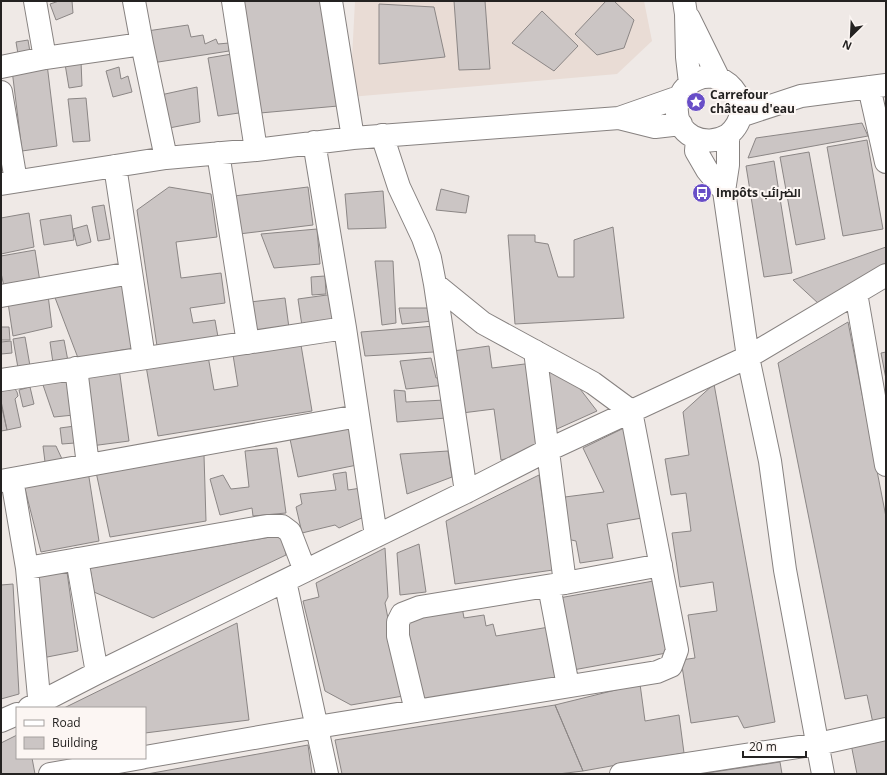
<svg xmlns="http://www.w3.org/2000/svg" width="887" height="775" font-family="'Open Sans',Cairo,sans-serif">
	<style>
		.built { fill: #e9dcd5 }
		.building { fill: #cbc5c4; stroke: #8b8685 }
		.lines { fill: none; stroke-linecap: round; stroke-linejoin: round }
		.minor-casing { stroke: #878280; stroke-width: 24 }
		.minor { stroke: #fff; stroke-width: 22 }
		.labels { text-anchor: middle; stroke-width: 4; stroke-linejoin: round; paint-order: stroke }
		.poi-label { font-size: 12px; font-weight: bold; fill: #242221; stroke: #fcf6f3; text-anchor: start }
	</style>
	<rect width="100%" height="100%" fill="#efe9e6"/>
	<path class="built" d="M355,1H644L652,41L617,74L350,97Z"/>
	<path class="building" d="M59,1H72L73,13L56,20L50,4Z
		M243,1H322L338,106L260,113Z
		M454,1H485L490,69L459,70Z
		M606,1H614L634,20L624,48L597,55L575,34Z
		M379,4L434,7L445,57L379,64Z
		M542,11L578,46L554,71L512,43Z
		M188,25L191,37L203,35L205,44L216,39L218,44L229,43V51L152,63L147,31Z
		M28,40L30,52L18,54L16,42Z
		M238,53L246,112L218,116L208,58Z
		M81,61L82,86L69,88L65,64Z
		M47,64L57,146L22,151L12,70Z
		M119,67L121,79L128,76L132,92L113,97L106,71Z
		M197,87L200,122L164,129L156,96Z
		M86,98L90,141L73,142L68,99Z
		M862,123L868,136L748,158L756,138Z
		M867,140L883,229L843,236L827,147Z
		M809,152L825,239L796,245L780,157Z
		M774,161L792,273L764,277L746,166Z
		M169,187L211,194L217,237L176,242L181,278L221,273L225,303L190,308L193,323L215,320L218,337L157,346L137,210Z
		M308,187L313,225L239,234L234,196Z
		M441,189L469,196L466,213L436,210Z
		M383,191L386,228L348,229L345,194Z
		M104,205L110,239L98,241L92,207Z
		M29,213L34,247L1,254V218Z
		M71,215L74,240L44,245L40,220Z
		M87,225L91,242L77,246L73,229Z
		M613,227L624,318L515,324L508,235H535V242L548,244L558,277H574V240Z
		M317,229L320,264L274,268L261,234Z
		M886,247V264L819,304L793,280Z
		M35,250L40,282L5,291L1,273V256Z
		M375,261H393L396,323L382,325Z
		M325,276L326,294L312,295L311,277Z
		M124,280L133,348L78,358L54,295Z
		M334,294L338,324L302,326L298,299Z
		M48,295L52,327L13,336L8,303Z
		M285,298L289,328L253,332L250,302Z
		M399,308H435L433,321L402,324Z
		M848,322L886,517V726L874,728L867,695L845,699L778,363Z
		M435,326L434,352L365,356L361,332Z
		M1,327H9L10,340H1Z
		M25,337L30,366L18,368L13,339Z
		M64,340L68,361L53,363L50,342Z
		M11,341L12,353L1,354V342Z
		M301,345L312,411L158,436L146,366L208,356L214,390L238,386L233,355Z
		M489,346L492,368L533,363L542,450L501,460L494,409L462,413L453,351Z
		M886,352V379L881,353Z
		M431,358L436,378L444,377L446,385L406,389L400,361Z
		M119,368L129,441L91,446L81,373Z
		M548,372H567L597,411L557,429L547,408Z
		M72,375L74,415L54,417L42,382Z
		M714,384L775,722L744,728L738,716L691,723L681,660L695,658L688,615L717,611L713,582L680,587L672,533L691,531L686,493L671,495L665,459L689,455L683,412Z
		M30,387L34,404L23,407L19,390Z
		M15,389L17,392L18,396L15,399L21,427L7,430L1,401V391Z
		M394,390L405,391L406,402L445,400L446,418L397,422Z
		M1,404L7,430L1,431Z
		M75,426V443L62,444L60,428Z
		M349,427L357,465L298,477L290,439Z
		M626,427L642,518L607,524L613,558L580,563L576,541L562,538L557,498L604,492L583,448Z
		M43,446H56L62,459L45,462Z
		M277,448L286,513L253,516L252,508L220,515L210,479L223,475L231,489L249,487L245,451Z
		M448,451L452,477L407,494L400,454Z
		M204,455L206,521L110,537L96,472Z
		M88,471L99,541L41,552L24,485Z
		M346,472L348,490L361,488L364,517L339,528L335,525L302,533L296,507L302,504L300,494L336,490L333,474Z
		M539,475L553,570L455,584L446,521Z
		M282,535L286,555L153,618L94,592L90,568Z
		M419,544L426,592L400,595L397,553Z
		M385,548L388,597L385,603L403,696L351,705L325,691L303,601L319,597L316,583Z
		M67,572L78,651L37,659L30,573Z
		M659,580L672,652L573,670L559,598Z
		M13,584L19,694L1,699V585Z
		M462,607L464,618L484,615L486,626L493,624L496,636L555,626L564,679L421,704L405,616Z
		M237,623L249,720L145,733V708H64Z
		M640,684L645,721L679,715L684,753L583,771L555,705Z
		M555,705L583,771L558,774H342L335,740Z
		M17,735V758H32L35,774H1V743Z
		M886,737V773L880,774H857L851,744Z
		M308,745L312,774H147Z
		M780,762L782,774H700Z"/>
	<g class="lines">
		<g class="minor-casing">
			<path id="minor" d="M35,1L45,58
				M134,1L142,44L166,158
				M233,1L256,150
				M331,1L353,138
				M684,1L686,14L687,57L690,83
				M689,18L719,79
				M1,67L45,58L142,44
				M869,87L886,162
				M1,92L16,181
				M740,116L801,96L886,85
				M619,118L655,127L681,124
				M382,135L399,187L423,238L430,258L435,284L466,492
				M728,135C705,149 674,135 677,106C678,98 682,91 688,85C719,57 763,106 728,135V165L724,191L748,357L770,461L785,570L823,774
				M697,139L696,151L707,170L724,191
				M314,142L345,328L376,536
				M218,153L248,343
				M115,166L144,358
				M1,184L166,158L256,150L353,138L619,118L679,97
				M856,293L886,465
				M1,296L131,273
				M535,351L565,583
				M76,368L88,465
				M1,380L345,328
				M12,479L27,568L40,708
				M1,481L358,416
				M77,559L97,673
				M27,568L267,526H282L290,532L305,571
				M285,581L327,774
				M549,586L568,686
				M29,708L97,673L466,492L548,450L748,357L886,275
				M416,711L398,636V622L402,614L420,607L565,583L661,565
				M1,721L17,714
				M145,757L317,727L657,672L671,666L677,650L631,411L593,383L483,323L435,284
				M50,774L141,758
				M621,774L818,744L886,729"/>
		</g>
		<use href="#minor" class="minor"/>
	</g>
	<defs>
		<g id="sight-disc" transform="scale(1)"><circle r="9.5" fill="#684ec7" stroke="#fcf6f3"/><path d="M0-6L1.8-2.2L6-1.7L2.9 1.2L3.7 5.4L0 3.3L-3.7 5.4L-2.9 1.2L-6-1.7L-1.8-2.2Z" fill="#fff"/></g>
		<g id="bus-disc" transform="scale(1)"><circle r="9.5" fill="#684ec7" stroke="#fcf6f3"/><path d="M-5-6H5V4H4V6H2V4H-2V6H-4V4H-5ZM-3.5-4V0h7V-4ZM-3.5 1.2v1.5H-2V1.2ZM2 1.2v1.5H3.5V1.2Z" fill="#fff"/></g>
	</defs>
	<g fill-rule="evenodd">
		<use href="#sight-disc" x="696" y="102"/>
		<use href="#bus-disc" x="702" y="193"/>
	</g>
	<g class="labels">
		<g class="poi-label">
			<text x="710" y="99">Carrefour<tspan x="710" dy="14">château d'eau</tspan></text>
			<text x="716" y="197">Impôts الضرائب</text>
		</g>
	</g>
	<rect width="887" height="775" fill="none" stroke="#242221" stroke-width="4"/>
	<rect x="16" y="707" width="130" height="52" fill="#fcf6f3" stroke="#a6a19f"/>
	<rect x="24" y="720" width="20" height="6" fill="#ffffff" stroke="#a6a19f"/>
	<text x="52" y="727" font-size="12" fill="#242221">Road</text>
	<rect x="24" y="737" width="20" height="12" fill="#cbc5c4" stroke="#a6a19f"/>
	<text x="52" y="747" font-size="12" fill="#242221">Building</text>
	<g transform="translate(851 36) rotate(204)" stroke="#fcf6f3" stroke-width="3" paint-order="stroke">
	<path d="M0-3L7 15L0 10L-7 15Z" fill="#242221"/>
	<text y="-6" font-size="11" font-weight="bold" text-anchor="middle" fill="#242221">N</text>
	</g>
	<path d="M743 751v6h63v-6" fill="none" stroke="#242221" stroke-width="2"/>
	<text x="749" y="751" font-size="12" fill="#242221" stroke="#fcf6f3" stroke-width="3" paint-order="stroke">20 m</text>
</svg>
